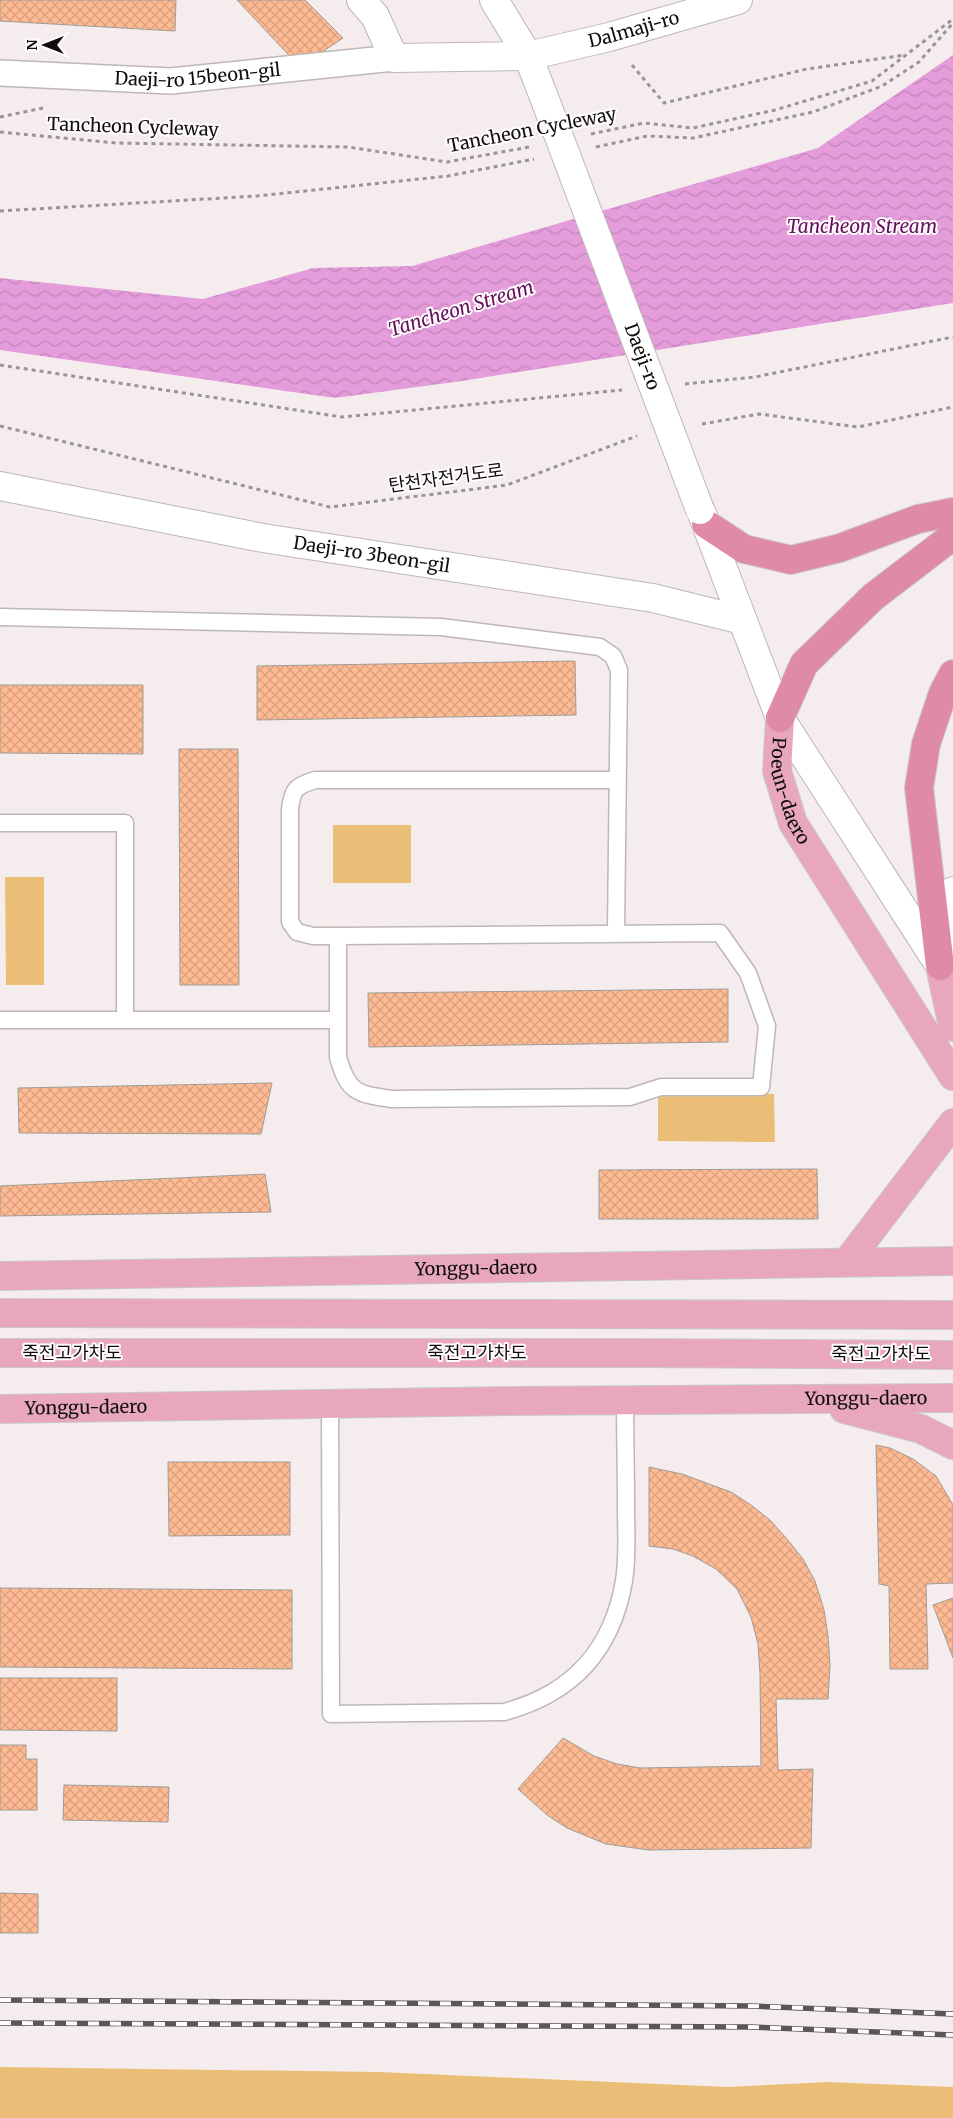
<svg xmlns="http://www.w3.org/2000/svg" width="953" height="2118" font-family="Merriweather,'Noto Sans KR',serif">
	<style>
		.green { fill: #ebbe77 }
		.water { fill: url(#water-waves) }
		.building { fill: url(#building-cross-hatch); stroke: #a09b97 }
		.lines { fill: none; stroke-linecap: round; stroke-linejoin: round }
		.service-casing { stroke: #beb7b6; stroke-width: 19 }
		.pedestrian-casing { stroke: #beb7b6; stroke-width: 28 }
		.minor-casing { stroke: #beb7b6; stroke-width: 30 }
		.tertiary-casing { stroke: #beb7b6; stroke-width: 30 }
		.primary-casing { stroke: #cacaca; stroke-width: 30 }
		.trunk-casing { stroke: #cacaca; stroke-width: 30 }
		.path { stroke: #9a9594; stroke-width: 3; stroke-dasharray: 4 4; stroke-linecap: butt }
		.service { stroke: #fff; stroke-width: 16 }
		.pedestrian { stroke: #fff; stroke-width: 25 }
		.minor { stroke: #fff; stroke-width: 28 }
		.tertiary { stroke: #fff; stroke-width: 28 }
		.primary { stroke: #e8a7bf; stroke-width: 28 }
		.trunk { stroke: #e08aaa; stroke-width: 28 }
		.rail-casing { stroke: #5b5756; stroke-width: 5.5 }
		.rail { stroke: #fffcfc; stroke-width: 4; stroke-dasharray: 11; stroke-linecap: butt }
		.tertiary-bridge-casing { stroke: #beb7b6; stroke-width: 30; stroke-linecap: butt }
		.tertiary-bridge { stroke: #fff; stroke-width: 28 }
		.labels { text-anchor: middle; stroke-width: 4; stroke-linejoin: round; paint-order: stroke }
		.street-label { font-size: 18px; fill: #100e0d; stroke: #fffcfc }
		.water-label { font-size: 19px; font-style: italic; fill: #650e5f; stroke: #fffcfc }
	</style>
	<defs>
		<pattern id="water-waves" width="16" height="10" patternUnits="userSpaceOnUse" patternTransform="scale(1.25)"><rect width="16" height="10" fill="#e49cdb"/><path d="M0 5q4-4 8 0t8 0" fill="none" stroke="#c385bb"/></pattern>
		<pattern id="building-cross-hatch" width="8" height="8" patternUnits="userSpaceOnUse" patternTransform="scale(1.25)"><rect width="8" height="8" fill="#febb93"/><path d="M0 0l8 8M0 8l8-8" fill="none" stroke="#d9a07e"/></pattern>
	</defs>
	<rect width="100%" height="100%" fill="#f5eded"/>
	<path class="green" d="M333,825H411V883H333Z
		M5,877H44V985H6Z
		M774,1094L775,1142L658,1141V1095Z
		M0,2067L379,2072L728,2087L828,2082L953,2087V2118H0Z"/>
	<path class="water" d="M953,55V303L462,381L335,398L0,350V278L203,299L313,268L412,266L818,148Z"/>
	<path class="building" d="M0,0H176L175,31L0,21Z
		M237,0H305L343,38L300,67Z
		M575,661L576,715L257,720V666Z
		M0,685H143V754L0,753Z
		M179,749H238L239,985H180Z
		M728,989V1042L369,1047L368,993Z
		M272,1083L261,1134L19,1133L18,1088Z
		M817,1169L818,1219H599V1170Z
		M265,1174L271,1212L0,1216V1186Z
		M876,1445L890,1448L913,1459L936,1476L953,1505V1583L926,1584L928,1669H890L889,1586L879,1584Z
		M168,1462H290V1535L169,1536Z
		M649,1467L682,1474L709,1484L731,1492L751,1505L770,1520L787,1539L803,1559L815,1581L824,1610L828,1636L830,1665L828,1699H776L778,1770L813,1769L811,1848L649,1850L606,1844L567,1828L547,1815L518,1789L563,1738L594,1756L617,1764L640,1768L761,1766L760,1674L758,1644L751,1617L737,1589L716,1569L693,1556L673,1549L649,1546Z
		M0,1588L292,1590V1669L0,1667Z
		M953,1598V1658L933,1605Z
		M0,1678H117V1731L0,1730Z
		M0,1745H26V1759H37V1810H0Z
		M64,1785L169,1787L168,1822L63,1820Z
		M0,1893L38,1894V1933H0Z"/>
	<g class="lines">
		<g class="service-casing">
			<path id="service" d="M0,617L441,627L600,647L613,656L619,670L616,932
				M0,823H125V1020
				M338,936V1057C348,1093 357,1094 392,1099L630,1097L661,1087H761L767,1026L748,973L720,933L338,936H313L297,932L290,922V810C292,789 296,786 315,780H618
				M0,1020H337
				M330,1404L331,1714L504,1712C572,1694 612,1651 624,1581C628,1557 626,1531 626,1506C626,1470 625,1435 625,1400"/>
		</g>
		<g class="pedestrian-casing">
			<g id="pedestrian">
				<path id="s1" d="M0,73L171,81L394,58"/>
			</g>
		</g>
		<g class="minor-casing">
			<g id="minor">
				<path d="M361,0L375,16L394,58L528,56"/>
				<path id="s2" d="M0,486L263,538L653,598L742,620"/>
			</g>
		</g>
		<g class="tertiary-casing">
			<g id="tertiary">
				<path d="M494,0L528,56L547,105"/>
				<path id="s3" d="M528,56L609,37L738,0"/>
				<path d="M701,511L780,718L940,966"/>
				<path d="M942,954L953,891"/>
			</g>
		</g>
		<g class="primary-casing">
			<g id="primary">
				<path id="s4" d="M780,718L777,771L793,823L953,1076"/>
				<path d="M940,966L953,1027"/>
				<path d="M847,1262L953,1123"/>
				<path id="s5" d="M0,1276L953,1261"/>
				<path d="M0,1313L953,1315"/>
				<path d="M0,1353H632L953,1355"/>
				<path id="s6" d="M0,1409L510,1401L953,1398"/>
				<path d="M844,1409L921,1429L953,1445"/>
			</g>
		</g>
		<g class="trunk-casing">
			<path id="trunk" d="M706,524L744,549L791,560L840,548L918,519L953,512
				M780,718L804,664L873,597L953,536
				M940,966L919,788L926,744L943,693L953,674"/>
		</g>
		<path class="path" d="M632,65L664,103L807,69L905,55
			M0,117L43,108
			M0,132L116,143L348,147L447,162L529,147
			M591,134L644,123L693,128L775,110L872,81L953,19
			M596,147L647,136L693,138L813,112L882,86L919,62L953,23
			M0,211L257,196L448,176L534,159
			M0,365L342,417L622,390
			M685,384L755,377L953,337
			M702,424L759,414L858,427L953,407
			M0,426L330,507L507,485L637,436"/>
		<use href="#service" class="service"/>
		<use href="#pedestrian" class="pedestrian"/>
		<use href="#minor" class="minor"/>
		<use href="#tertiary" class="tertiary"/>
		<use href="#primary" class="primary"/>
		<use href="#trunk" class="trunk"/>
		<g class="rail-casing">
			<path id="rail" d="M0,2000L751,2006L953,2014
				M0,2023L750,2027L953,2035"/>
		</g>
		<use href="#rail" class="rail"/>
		<g class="tertiary-bridge-casing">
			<g id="tertiary-bridge">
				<path id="s7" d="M547,105L700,510"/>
			</g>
		</g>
		<use href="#tertiary-bridge" class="tertiary-bridge"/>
	</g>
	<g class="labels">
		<g class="street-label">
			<text dy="6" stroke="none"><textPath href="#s3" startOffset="109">Dalmaji-ro</textPath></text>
			<text dy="6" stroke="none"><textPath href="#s1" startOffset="198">Daeji-ro 15beon-gil</textPath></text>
			<text transform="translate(133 127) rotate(2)" y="6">Tancheon Cycleway</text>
			<text transform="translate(532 130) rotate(-11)" y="6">Tancheon Cycleway</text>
			<text dy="6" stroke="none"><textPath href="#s7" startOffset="269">Daeji-ro</textPath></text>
			<text transform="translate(446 478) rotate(-8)" y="6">탄천자전거도로</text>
			<text dy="6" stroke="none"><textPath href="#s2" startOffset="378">Daeji-ro 3beon-gil</textPath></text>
			<text dy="6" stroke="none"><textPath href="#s4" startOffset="75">Poeun-daero</textPath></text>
			<text dy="6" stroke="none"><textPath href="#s5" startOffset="476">Yonggu-daero</textPath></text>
			<text x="72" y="1359">죽전고가차도</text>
			<text x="477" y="1359">죽전고가차도</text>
			<text x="881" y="1360">죽전고가차도</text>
			<text dy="6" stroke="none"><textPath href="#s6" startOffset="866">Yonggu-daero</textPath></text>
			<text dy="6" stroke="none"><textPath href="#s6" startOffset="86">Yonggu-daero</textPath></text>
		</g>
		<g class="water-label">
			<text x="862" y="233">Tancheon Stream</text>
			<text transform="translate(461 308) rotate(-17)" y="7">Tancheon Stream</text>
		</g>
	</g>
	<g transform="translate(45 45) rotate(270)" stroke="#fffcfc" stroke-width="4" paint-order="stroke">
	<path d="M0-4L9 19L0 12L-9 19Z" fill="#100e0d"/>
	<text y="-8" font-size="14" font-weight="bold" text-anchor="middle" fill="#100e0d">N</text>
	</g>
</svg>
